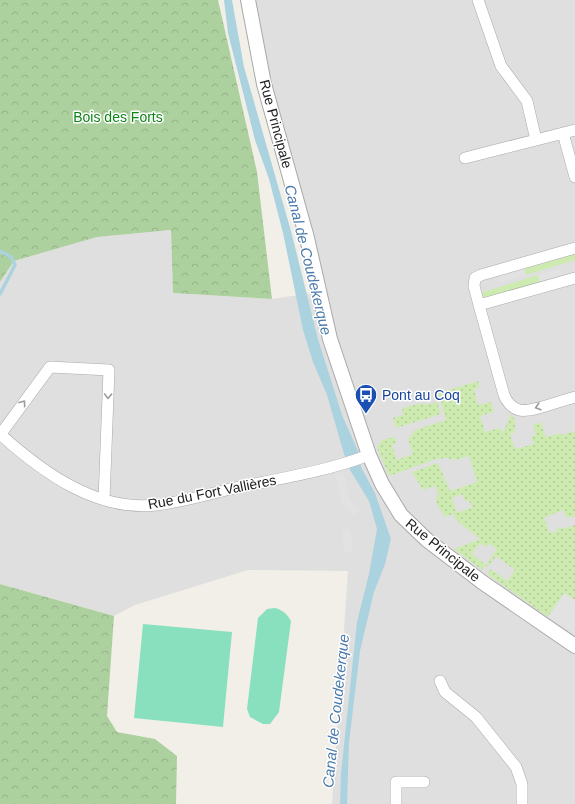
<svg xmlns="http://www.w3.org/2000/svg" width="575" height="804" font-family="Arial,sans-serif">
	<style>
		.residential { fill: #e0dfdf }
		.grass { fill: #cdebb0 }
		.forest { fill: url(#forest-crowns) }
		.garden { fill: url(#garden-dots); fill-rule: evenodd }
		.pitch { fill: #88e0be }
		.parking { fill: #e2e2e2 }
		.water { fill: #aad3df }
		.lines { fill: none; stroke-linecap: round; stroke-linejoin: round }
		.stream { stroke: #aad3df; stroke-width: 3.5 }
		.minor-casing { stroke: #a9a9a9; stroke-width: 12 }
		.tertiary-casing { stroke: #a9a9a9; stroke-width: 16 }
		.minor { stroke: #fff; stroke-width: 11 }
		.tertiary { stroke: #fff; stroke-width: 14 }
		.oneway { stroke: #9c9c9c }
		.labels { text-anchor: middle; stroke-width: 3; stroke-linejoin: round; paint-order: stroke }
		.park-label { font-size: 14px; fill: #0c8416; stroke: #fff }
		.street-label { font-size: 14px; fill: #222; stroke: #fff }
		.transit-label { font-size: 14px; fill: #164399; stroke: #fff; text-anchor: start }
		.water-label { font-size: 15px; font-style: italic; fill: #4a7aab; stroke: #fff }
	</style>
	<defs>
		<pattern id="forest-crowns" width="20" height="18" patternUnits="userSpaceOnUse"><rect width="20" height="18" fill="#add19e"/><path d="M2 6a3 3 0 1 1 6 0M12 15a3 3 0 1 1 6 0" fill="none" stroke="#95b388"/></pattern>
		<pattern id="garden-dots" width="8" height="8" patternUnits="userSpaceOnUse"><rect width="8" height="8" fill="#cdebb0"/><path d="M2 2h.1M6 6h.1" fill="none" stroke="#b0c997" stroke-width="1.8" stroke-linecap="round"/></pattern>
	</defs>
	<rect width="100%" height="100%" fill="#f2efe9"/>
	<path class="residential" d="M243,0H575V804H332L348,571L248,570L135,605L114,616L0,584V282L14,261L97,237L171,230L173,293L272,299L312,293L247,32Z"/>
	<path class="grass" d="M575,252V260L526,275L524,267Z
		M538,275L540,283L486,298L480,295V293Z"/>
	<path class="forest" d="M0,0H218L257,172L272,299L173,293L171,230L97,237L14,261L0,282Z
		M0,584L114,616L107,716L117,732L155,739L177,756L176,804H0Z"/>
	<path class="garden" d="M478,381L479,388L474,389L478,405L491,402L494,412L480,416L485,432L500,428L503,433L511,414C516,418 516,426 514,433L510,434L515,449L534,444L531,436L536,435L533,425L541,422L546,437L561,433L562,435L575,431V517H566L563,510L544,518L550,533L557,531V529L560,527L561,529L575,525V600L564,593L548,617L487,574L491,569L507,581L515,570L496,556L488,567L486,565L482,570L454,549L480,539L456,520L453,514L445,517L435,502L437,501L436,497L439,495L435,486L423,490L412,472L438,463L450,491L477,482L469,456L456,460L446,458L436,459L389,476L377,447L382,440L395,437L396,443L392,445L397,460L413,454L408,439L415,430L446,420L438,393ZM462,494L465,501L469,500L472,507L457,513L452,498ZM480,543L486,547L489,544L497,549L486,565L472,554Z
		M437,402L441,414L396,428L393,418L403,415L402,408L423,403L424,405Z"/>
	<path class="pitch" d="M275,608C283,610 287,614 291,621L279,712L270,724H263L250,717L247,709L258,618L267,609Z
		M143,624L232,632L223,727L134,718Z"/>
	<path class="parking" d="M524,267L526,275L500,282L498,274Z
		M560,269L562,277L540,283L538,275Z
		M343,472L349,498L360,510L352,515L342,502L335,474Z
		M350,529L353,542L352,552L344,551L342,531Z
		M564,593L575,600L574,634L548,617Z"/>
	<path class="water" d="M224,0H232L244,67L291,231L318,339L342,415L358,451L361,467L375,493L391,539L385,564L374,592L360,651L349,743L347,804H340L341,773L357,622L369,574L377,529L369,501L350,470L344,454L327,395L313,362L303,330L283,233L269,179L255,140L228,33Z"/>
	<g class="lines">
		<path class="stream" d="M0,251L11,257L15,265L0,294"/>
		<g class="minor-casing">
			<path id="minor" d="M478,0L501,66L527,101L536,140
				M563,133L575,177
				M465,158L575,130
				M575,248L481,275L475,278L474,286L479,305L575,278
				M479,305L504,395C506,401 512,408 519,410C531,413 562,400 575,397
				M0,434C42,472 97,512 156,505C184,502 212,493 239,487C283,478 327,471 369,455
				M0,435L50,367L109,370L104,500
				M440,681L445,692L476,717L516,767L522,784V804
				M396,804V782H424"/>
		</g>
		<g class="tertiary-casing">
			<path id="tertiary" d="M248,0L264,84L307,238L330,339L369,455L382,484L401,515L427,540L482,582L575,646"/>
		</g>
		<use href="#minor" class="minor"/>
		<use href="#tertiary" class="tertiary"/>
	</g>
	<defs><path id="oneway-chevron" d="M-2-3.5L2.5 0L-2 3.5" fill="none" stroke-width="1.6" stroke-linecap="round" stroke-linejoin="round"/></defs>
	<g class="oneway">
		<use href="#oneway-chevron" transform="translate(108 396) rotate(92)"/>
		<use href="#oneway-chevron" transform="translate(23 403) rotate(-54)"/>
		<use href="#oneway-chevron" transform="translate(538 407) rotate(164)"/>
	</g>
	<defs>
		<g id="bus-pin" transform="scale(1.15)"><path d="M0 17L-7.5 6A9.5 9.5 0 1 1 7.5 6Z" fill="#1a4fb4" stroke="#fff"/><path d="M-5-6H5V4H4V6H2V4H-2V6H-4V4H-5ZM-3.5-4V0h7V-4ZM-3.5 1.2v1.5H-2V1.2ZM2 1.2v1.5H3.5V1.2Z" fill="#fff"/></g>
	</defs>
	<g fill-rule="evenodd">
		<use href="#bus-pin" x="366" y="395"/>
	</g>
	<g class="labels">
		<g class="park-label">
			<text x="118" y="122">Bois des Forts</text>
		</g>
		<g class="street-label">
			<text transform="translate(276 124) rotate(75)" y="5">Rue Principale</text>
			<text transform="translate(212 492) rotate(-11)" y="5">Rue du Fort Vallières</text>
			<text transform="translate(443 550) rotate(39)" y="5">Rue Principale</text>
		</g>
		<g class="transit-label">
			<text x="382" y="400">Pont au Coq</text>
		</g>
		<g class="water-label">
			<text transform="translate(308 260) rotate(76)" y="5">Canal de Coudekerque</text>
			<text transform="translate(336 711) rotate(-84)" y="5">Canal de Coudekerque</text>
		</g>
	</g>
</svg>
